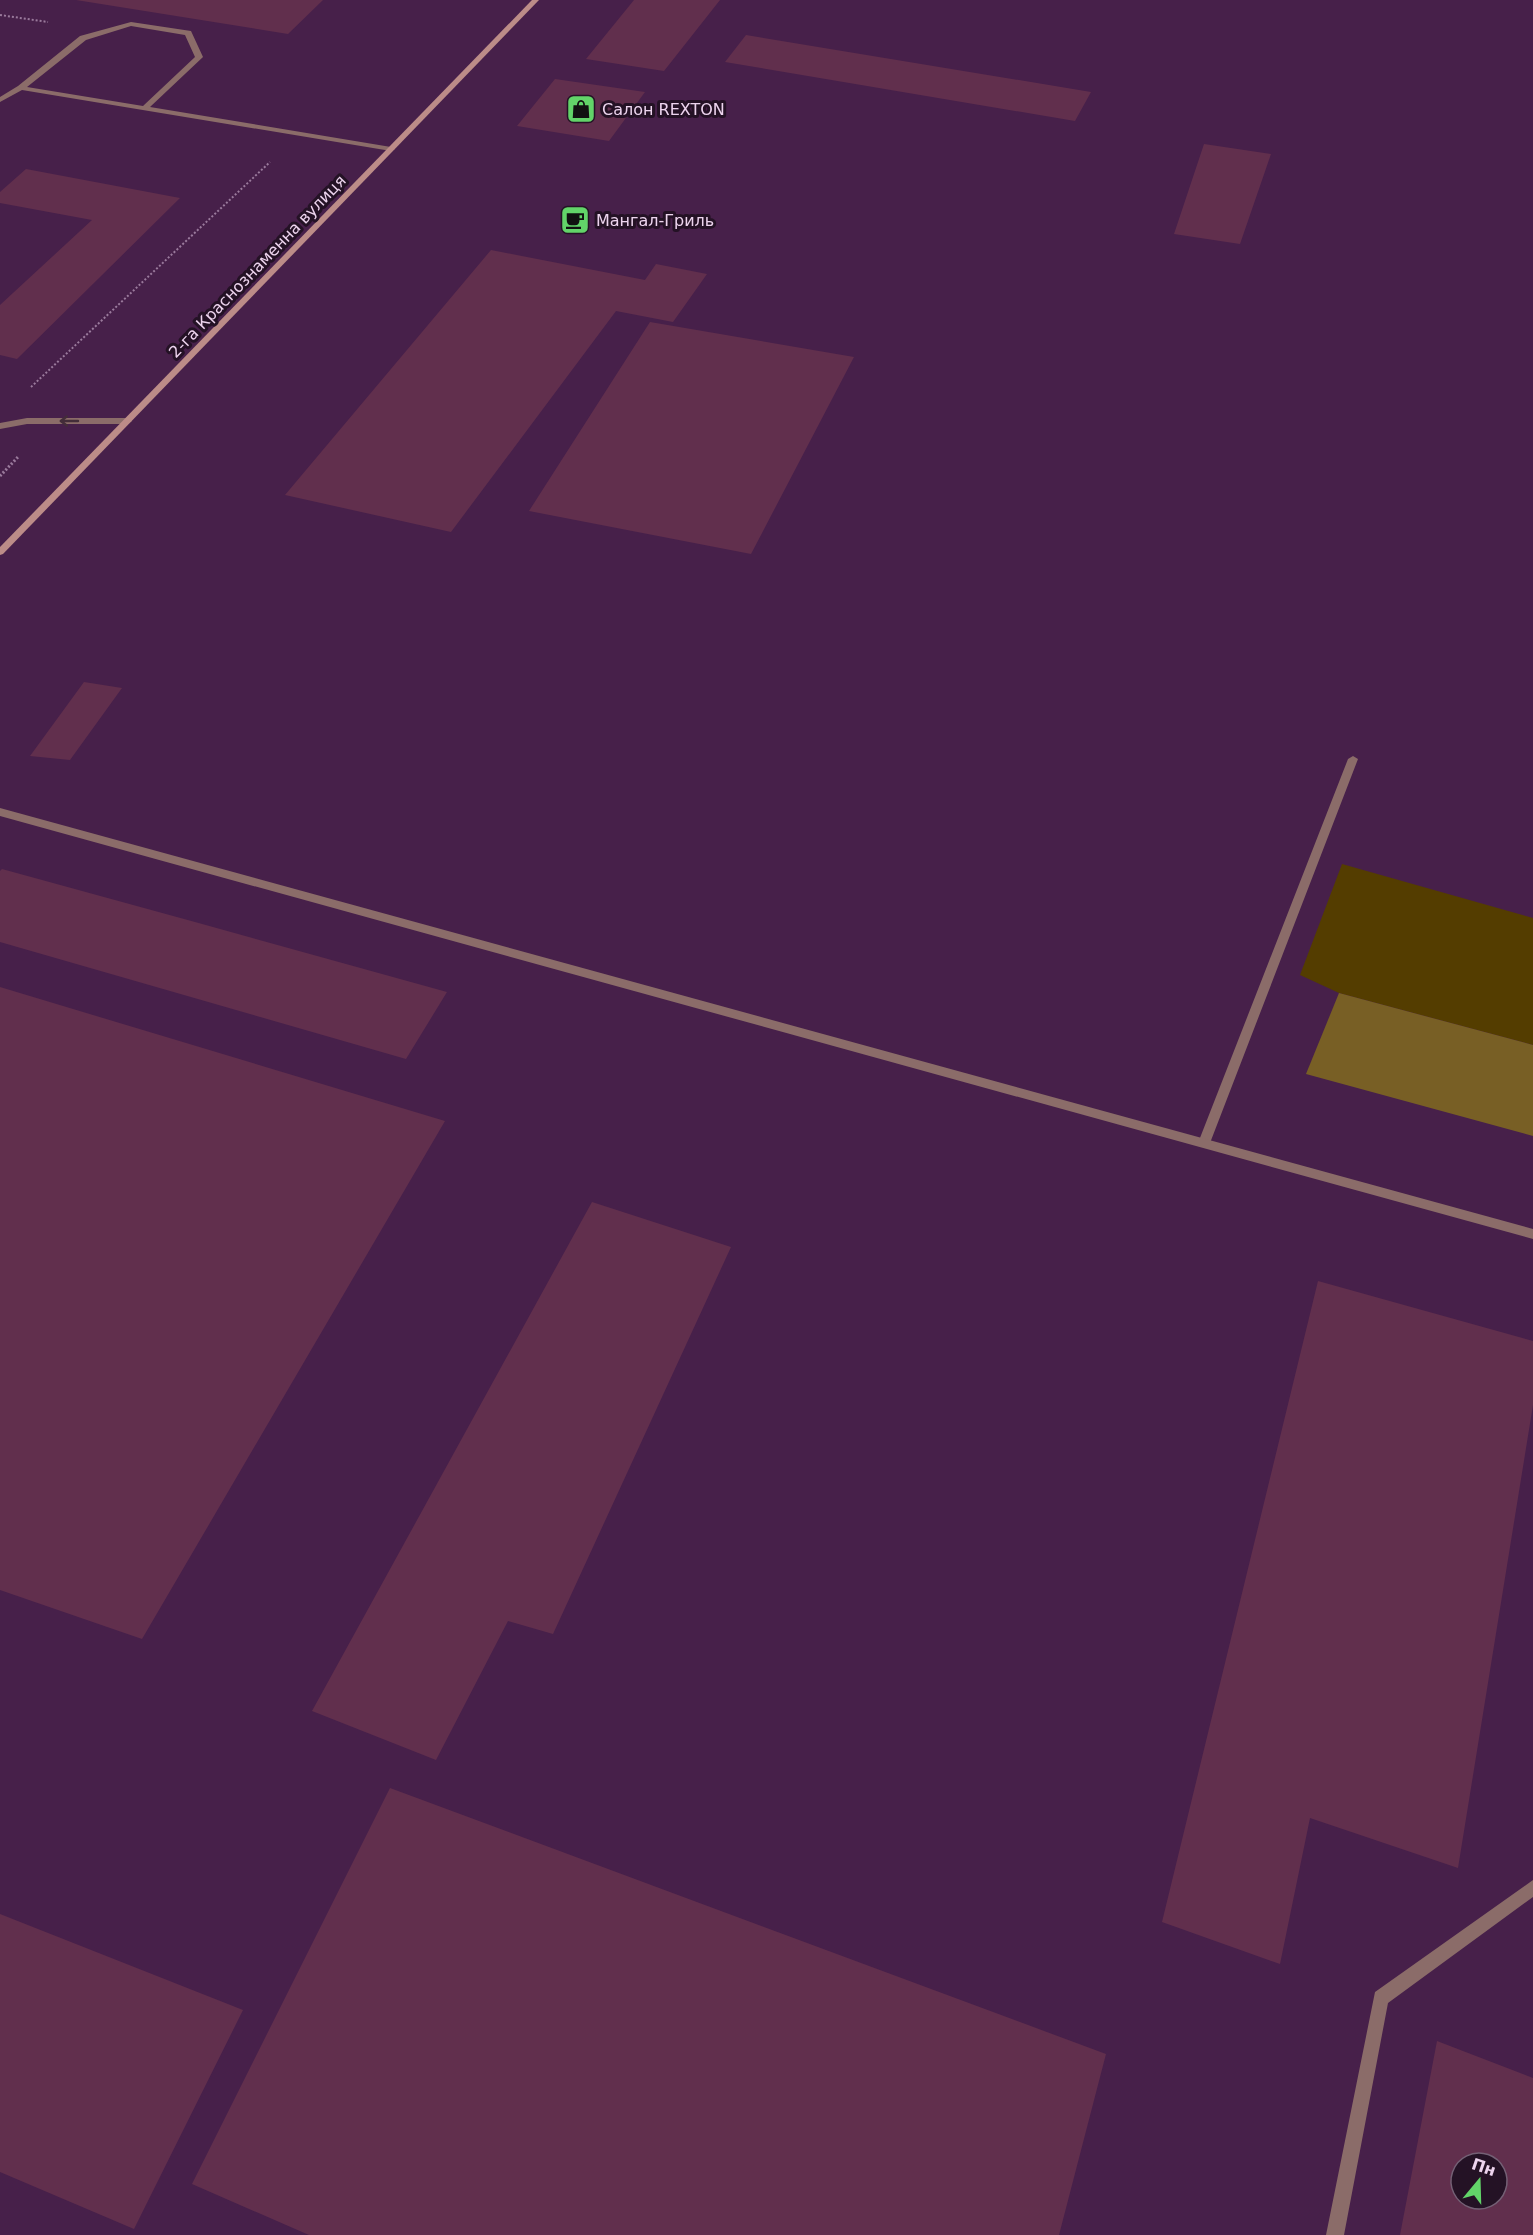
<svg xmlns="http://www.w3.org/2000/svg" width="1533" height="2235" font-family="'DejaVu Sans',sans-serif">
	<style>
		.green { fill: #543d00 }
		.forest { fill: #785f25 }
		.building { fill: #612f4d; fill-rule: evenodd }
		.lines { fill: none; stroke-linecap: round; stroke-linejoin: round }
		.path-far1 { stroke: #9a7a9c; stroke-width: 2; stroke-dasharray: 2 2; stroke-linecap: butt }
		.path { stroke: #9a7a9c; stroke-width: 3; stroke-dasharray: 2 2; stroke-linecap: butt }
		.lane { fill: #8b6c69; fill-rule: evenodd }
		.street { fill: #8b6c69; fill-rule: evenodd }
		.secondary { fill: #bc8c88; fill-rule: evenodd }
		.oneway { stroke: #432d39 }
		.labels { text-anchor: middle; stroke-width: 6; stroke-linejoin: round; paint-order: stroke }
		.far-poi-label { font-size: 16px; fill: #edd4ee; stroke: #241225; text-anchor: start }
		.far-street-label { font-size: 16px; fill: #edd4ee; stroke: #241225 }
	</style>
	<rect width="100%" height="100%" fill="#47204a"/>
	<path class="green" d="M1342,864L1533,918V1045L1339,993L1300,975Z"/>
	<path class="forest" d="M1339,993L1533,1045V1136L1306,1074Z"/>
	<path class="building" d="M76,0H323L288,34Z
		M634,0H720L664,71L586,59Z
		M746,35L1091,92L1075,121L725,62Z
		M555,79L645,92L609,141L517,126Z
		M1204,144L1271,154L1240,244L1174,234Z
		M26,169L180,198L17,359L0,355V305L92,220L0,203V192Z
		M491,250L645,280L656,264L707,274L673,322L616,311L451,532L285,495Z
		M650,322L854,357L751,554L529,511Z
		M84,682L122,688L70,760L30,756Z
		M2,869L195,922L447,992L406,1059L0,942V871Z
		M0,987L445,1121L142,1639L0,1590Z
		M592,1202L731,1247L553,1634L508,1621L436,1760L312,1711Z
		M1318,1281L1533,1341V1405L1458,1868L1310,1818L1280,1964L1162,1922Z
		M390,1788L1106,2054L1059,2235H309L192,2184Z
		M0,1914L243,2010L134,2229L0,2172Z
		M1437,2041L1533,2078V2235H1400ZM1461,2163H1497V2199H1461Z"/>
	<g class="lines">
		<path class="path-far1" d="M0,15L48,22
			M31,387L270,162"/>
		<path class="path" d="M0,476L18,457"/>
		<path class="lane" d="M131,22L191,31L203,57L150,107L391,147L395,149L391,151L22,90L0,102V97L18,86L80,36ZM131,26L185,35L195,57L143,106L27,87L86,40Z
			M27,418H128L132,421L128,424H27L0,429V423Z
			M1353,756L1358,759L1210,1143L1208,1146H1200L1198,1143L1348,759Z
			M1533,1880V1897L1388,2003L1344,2235H1326L1375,1992Z"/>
		<path class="street" d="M0,808L1533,1229V1239L0,816Z"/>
		<path class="secondary" d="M532,0H539L3,554L0,555V547Z"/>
	</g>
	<defs><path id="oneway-shaft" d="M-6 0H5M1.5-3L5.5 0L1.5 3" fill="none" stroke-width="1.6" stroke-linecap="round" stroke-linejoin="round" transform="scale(1.5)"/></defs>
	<use class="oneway" href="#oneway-shaft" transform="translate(69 421) rotate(180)"/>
	<defs>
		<g id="shop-square" transform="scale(1.5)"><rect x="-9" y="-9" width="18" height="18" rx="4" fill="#62d469" stroke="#241225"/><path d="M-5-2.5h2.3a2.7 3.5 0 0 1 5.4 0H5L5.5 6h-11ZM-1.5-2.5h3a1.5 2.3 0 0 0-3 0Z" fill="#111"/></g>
		<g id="cafe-square" transform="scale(1.5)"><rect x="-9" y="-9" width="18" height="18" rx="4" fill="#62d469" stroke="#241225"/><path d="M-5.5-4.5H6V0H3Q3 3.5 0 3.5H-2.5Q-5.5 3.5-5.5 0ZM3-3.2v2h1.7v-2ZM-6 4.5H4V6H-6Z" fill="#111"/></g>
	</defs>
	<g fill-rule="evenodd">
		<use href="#shop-square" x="581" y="109"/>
		<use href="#cafe-square" x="575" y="220"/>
	</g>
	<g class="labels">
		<g class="far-poi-label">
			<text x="602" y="115">Салон REXTON</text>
			<text x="596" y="226">Мангал-Гриль</text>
		</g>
		<g class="far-street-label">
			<text transform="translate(257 266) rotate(-46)" y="6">2-га Краснознаменна вулиця</text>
		</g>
	</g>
	<g transform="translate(1479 2181) rotate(19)"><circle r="28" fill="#241225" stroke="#746075" stroke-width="1.5"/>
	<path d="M0-4.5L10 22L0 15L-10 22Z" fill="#62d469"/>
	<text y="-9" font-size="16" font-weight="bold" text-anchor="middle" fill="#edd4ee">Пн</text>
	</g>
</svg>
